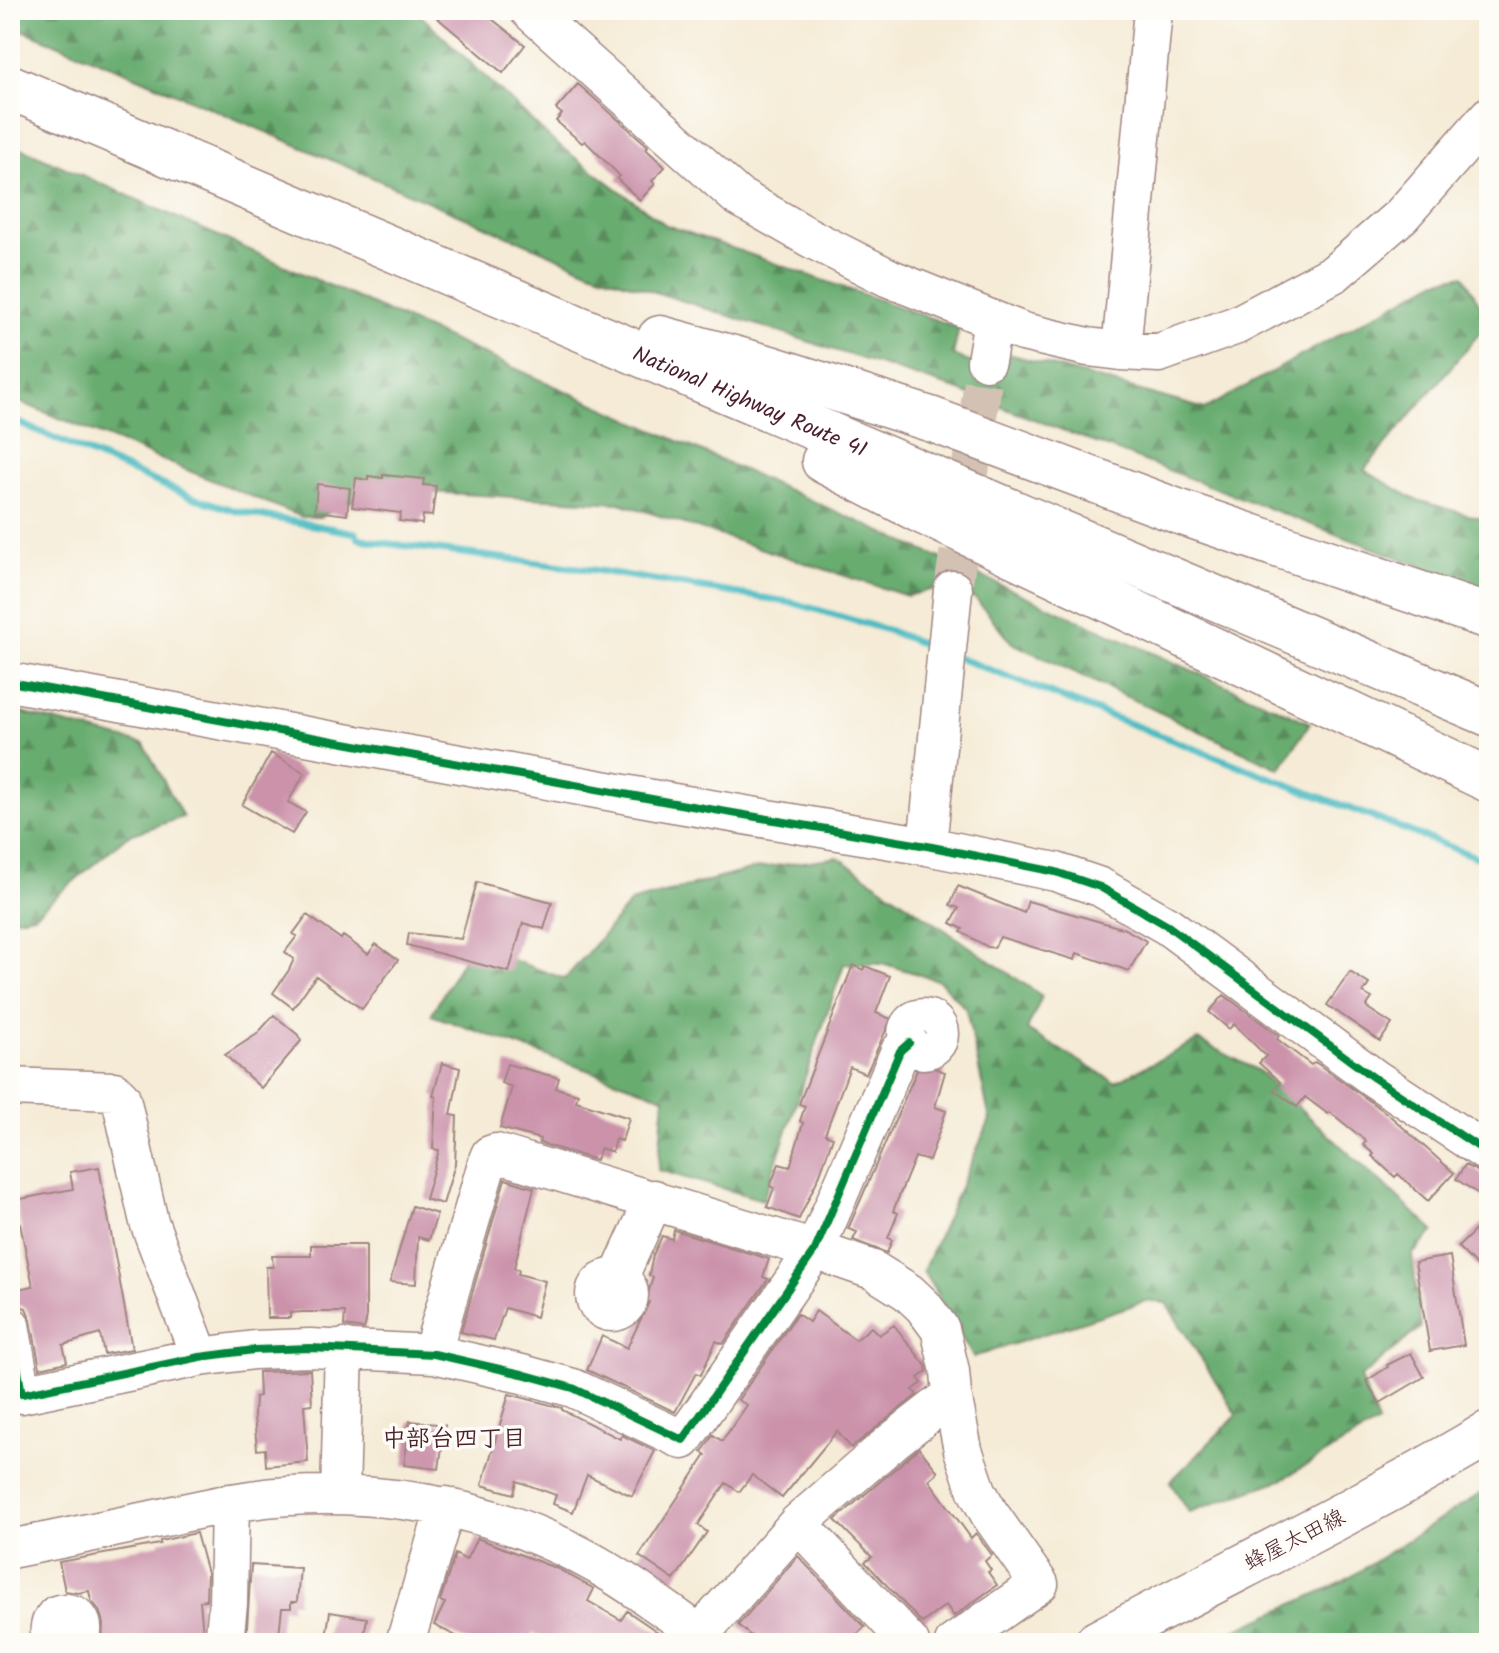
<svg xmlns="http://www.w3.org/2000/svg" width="1499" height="1653" font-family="Kalam,'Klee One',sans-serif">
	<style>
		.forest { fill: url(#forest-firs); stroke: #59664e; stroke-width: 2 }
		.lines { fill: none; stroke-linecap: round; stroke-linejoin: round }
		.stream { stroke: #4dbcc3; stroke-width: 7 }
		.building { fill: #cb92aa }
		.minor-tunnel { stroke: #d3c2b4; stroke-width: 38; stroke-dasharray: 38 19; stroke-linecap: butt }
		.minor-casing { stroke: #a08580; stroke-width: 41 }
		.major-casing { stroke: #a08580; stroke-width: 47 }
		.highway-casing { stroke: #a08580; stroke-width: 47 }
		.minor { stroke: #fff; stroke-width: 38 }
		.major { stroke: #fff; stroke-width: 44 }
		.highway { stroke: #fff; stroke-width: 44 }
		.cycleway-casing { stroke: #fdfcf7; stroke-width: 13 }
		.cycleway { stroke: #00873e; stroke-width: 8 }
		.labels { text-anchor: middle; stroke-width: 7; stroke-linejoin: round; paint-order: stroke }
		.street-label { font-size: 22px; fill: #4a1f2b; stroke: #fdfcf7 }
		.neighbourhood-label { font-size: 24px; font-weight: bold; fill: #4a1f2b; stroke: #fdfcf7 }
	</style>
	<defs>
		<pattern id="forest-firs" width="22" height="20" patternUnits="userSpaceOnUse" patternTransform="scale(2)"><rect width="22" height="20" fill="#68ac70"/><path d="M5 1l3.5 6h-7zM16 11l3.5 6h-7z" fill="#588b5c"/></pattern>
	</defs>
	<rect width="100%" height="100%" fill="#fdfcf7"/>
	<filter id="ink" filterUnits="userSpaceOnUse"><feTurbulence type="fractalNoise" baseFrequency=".0125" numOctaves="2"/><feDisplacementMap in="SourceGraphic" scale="16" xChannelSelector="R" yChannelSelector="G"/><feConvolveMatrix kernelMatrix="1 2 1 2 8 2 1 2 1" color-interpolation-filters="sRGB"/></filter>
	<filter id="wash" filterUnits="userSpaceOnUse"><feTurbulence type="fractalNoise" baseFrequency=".006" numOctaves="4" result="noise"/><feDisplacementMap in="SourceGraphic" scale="32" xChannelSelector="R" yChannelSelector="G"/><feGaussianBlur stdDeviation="1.8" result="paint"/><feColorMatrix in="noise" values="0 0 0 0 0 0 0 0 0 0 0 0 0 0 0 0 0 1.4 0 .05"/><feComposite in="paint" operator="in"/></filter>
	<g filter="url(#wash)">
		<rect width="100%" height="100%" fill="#f5ebd6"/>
		<path class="forest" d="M10,10H415L553,141L666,225L959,328L953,355L1001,376L1009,354L1205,409L1438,280L1464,275L1489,322L1364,470L1414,499L1489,521V592L946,386L590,271L124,71L10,25Z
			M10,143L1310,723L1280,769L1012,643L976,599L938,588L907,596L620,503L374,489L320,517H302L10,398Z
			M10,710L144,744L183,817L127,836L34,915L10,919Z
			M838,857L1042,996L1027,1030L1115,1082L1198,1040L1259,1071L1434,1231L1412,1255L1421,1327L1360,1378L1378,1423L1281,1480L1189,1512L1170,1482L1237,1415L1166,1303L1146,1301L973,1357L923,1271L990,1120L966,1009L940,981L885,964H844L763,1200L658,1170L664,1097L431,1015L471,945L565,979L631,902L753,869Z
			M1489,1488V1643H1205L1341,1583Z"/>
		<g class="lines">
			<path class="stream" d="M10,419L191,497L236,511L356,533L358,538L376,542L594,570L794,603L887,630L936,649
				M959,658L1489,862"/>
		</g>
		<g id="blocks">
			<path class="building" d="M428,10H500L492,19L525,45L503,73Z
				M578,84L648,146L646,149L665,167L652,181L655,184L640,200L617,179L620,176L585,141L582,143L556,121L562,114L556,109Z
				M383,475L424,479L423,485L436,486L432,516L423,515L422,524L399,521L401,513L352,507L356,478L368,480V476L383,478Z
				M317,484L350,488L347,515L315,511Z
				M271,753L305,773L288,802L306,812L292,834L242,805Z
				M477,882L552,902L544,929L523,923L509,972L407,945L409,933L461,939Z
				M958,886L1024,913L1028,901L1125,929L1146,941L1129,971L1077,953L1075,960L1000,937L994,948L988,947L961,932L963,929L951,923L959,908L950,905Z
				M307,915L341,939L343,936L368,954L376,944L398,960L362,1009L316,976L293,1008L273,993L289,970L294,959L285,952L297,936L293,934Z
				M853,965L863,970L865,966L890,976L876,1013L891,1019L866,1074L850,1067L825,1134L833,1137L820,1174L799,1219L767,1207L774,1188L770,1186L779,1164L790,1167L803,1123L800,1121L805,1106L799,1104Z
				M1350,972L1369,984L1363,993L1372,998L1366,1007L1392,1024L1380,1041L1327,1005Z
				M1224,995L1277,1034L1279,1036L1277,1039L1311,1065L1315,1062L1388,1114L1454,1173L1428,1201L1398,1174L1395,1177L1372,1156L1374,1154L1363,1145L1366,1141L1330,1112L1328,1114L1305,1097L1297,1107L1274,1090L1280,1082L1259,1063L1266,1056L1234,1024L1229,1029L1209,1012Z
				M274,1015L298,1035L301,1041L261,1088L225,1055L257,1034Z
				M442,1063L460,1068L451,1115L457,1116L455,1164L443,1204L425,1199L439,1150L433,1149L436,1097L433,1096Z
				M920,1063L945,1072L935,1107L946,1111L929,1161L915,1157L893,1211L898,1213L888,1238L892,1240L887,1253L853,1240L857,1232L848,1229Z
				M507,1064L559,1078L556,1088L578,1094L576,1101L629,1118L622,1141L615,1139L612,1152L600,1148L596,1160L539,1143L540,1139L500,1128L512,1087L501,1083Z
				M1465,1165L1489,1177V1201L1456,1179Z
				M99,1167L132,1349L104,1354L100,1334L63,1345L67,1362L40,1368L31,1320L26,1308L14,1304L12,1290L33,1286L15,1200L73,1189L70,1172Z
				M505,1179L534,1188L514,1268L519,1270L518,1274L545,1281L536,1317L505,1308L494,1340L461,1332Z
				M412,1206L437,1214L429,1240L418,1237L416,1284L390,1282Z
				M1489,1217V1279L1458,1247Z
				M674,1230L769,1259L763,1277L768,1279L723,1344L716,1341L701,1375L696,1373L675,1412L587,1370L602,1336L627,1348L649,1302L646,1301L653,1277L649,1275L653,1255L662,1236L672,1239Z
				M311,1245H366V1322L364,1329L344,1326L345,1312H303L290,1313V1318H267L266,1267H273L272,1256H311Z
				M1450,1256L1464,1345L1430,1351L1415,1262Z
				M816,1311L856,1340L871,1327L879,1335L894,1325L926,1366L927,1371L918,1378L922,1383L913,1390L917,1395L851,1448L837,1431L782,1498L752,1475L739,1492L726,1483L698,1525L707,1532L674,1580L639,1556L706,1455L702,1452L713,1435L722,1441L747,1405L738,1400L797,1314L809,1322Z
				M1411,1353L1424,1377L1380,1403L1366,1381L1388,1367L1387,1365Z
				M310,1370L312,1404L304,1405L308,1462L266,1466L265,1449L257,1450L254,1416L255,1397L259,1396L258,1372Z
				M509,1394L562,1408V1410L620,1439L622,1435L655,1451L632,1496L587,1475L573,1512L553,1504L556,1495L517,1481L514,1494L482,1485Z
				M410,1421L445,1425L439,1469L404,1465Z
				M919,1448L938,1472L929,1480L971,1538L976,1533L992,1555L985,1561L991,1570L988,1572L997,1585L954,1616L946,1605L922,1623L865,1562L872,1557L835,1520Z
				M196,1533L207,1573L206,1600L200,1601L203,1634L181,1638L182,1643H102L103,1622L99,1610L91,1600L89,1591L78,1593L65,1591L59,1562L160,1544V1541Z
				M477,1538L558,1569L594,1589L588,1601L621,1620L627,1611L674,1643H554L533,1633L529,1643H470L434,1625L445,1603L440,1601L455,1554L466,1560Z
				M798,1556L865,1627L847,1643H759L738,1625Z
				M251,1565L300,1568L297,1602H291V1608H282L278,1643H246Z
				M330,1612L367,1618L363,1643H325Z"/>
		</g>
	</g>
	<g filter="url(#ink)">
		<use href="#blocks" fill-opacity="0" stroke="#a08580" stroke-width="2"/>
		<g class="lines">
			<path class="minor-tunnel" d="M953,590L986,361"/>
			<g class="minor-casing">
				<path id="minor" d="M529,10L737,196L812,239L889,278L993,320L1023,332L1088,347L1121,351L1159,353L1237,325L1335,273L1402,215L1489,116
					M1121,351L1153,10
					M986,361L993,320
					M10,682L668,802L927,846L1056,872L1100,887L1168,926L1374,1078L1489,1154
					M927,846L953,590
					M907 1034a16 16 0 1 1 32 0a16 16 0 1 1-32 0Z
					M10,1087L114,1091L121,1098L149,1222L200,1357
					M595 1295a17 17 0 1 1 34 0a17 17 0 1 1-34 0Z
					M618,1279L654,1199
					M10,1325L22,1394L200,1357L254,1350L310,1348L434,1354L522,1374L573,1388L683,1440L815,1250L900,1051L909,1043
					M434,1354L437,1336L488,1160L490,1155L496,1153L815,1250L873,1270L908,1292L923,1306L940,1329L950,1371L952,1395L963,1450L977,1491L989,1513L1039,1584L954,1643
					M340,1495L344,1348
					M798,1523L910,1643
					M10,1549C62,1539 113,1528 165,1517C206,1508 248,1498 290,1496C423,1489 543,1521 650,1599C670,1613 691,1626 708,1643
					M700,1634L798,1523L893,1441L952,1395
					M56,1643C47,1634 48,1624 56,1615C77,1607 90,1626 77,1643
					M224,1643L228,1604L230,1503
					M405,1643L446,1506"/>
			</g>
			<g class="major-casing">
				<path id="major" d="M1097,1643C1227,1573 1361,1509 1489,1433"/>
			</g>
			<g class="highway-casing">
				<g id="highway">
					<path id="s1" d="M10,87L1489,714"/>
					<path d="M660,338L770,368L933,420L1177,511L1489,617"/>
					<path d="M824,461L919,510L1489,780"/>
				</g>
			</g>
			<use href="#minor" class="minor"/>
			<use href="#major" class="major"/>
			<use href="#highway" class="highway"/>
			<g class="cycleway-casing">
				<path id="cycleway" d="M10,682L668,802L927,846L1056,872L1100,887L1168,926L1374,1078L1489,1154
					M10,1325L22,1394L200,1357L254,1350L310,1348L434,1354L522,1374L573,1388L683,1440L815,1250L900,1051L909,1043"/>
			</g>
			<use href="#cycleway" class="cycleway"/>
		</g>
	</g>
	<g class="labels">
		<g class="street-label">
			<text dy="8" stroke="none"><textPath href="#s1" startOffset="804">National Highway Route 41</textPath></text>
			<text transform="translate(1294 1539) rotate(-27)" y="8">蜂屋太田線</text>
		</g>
		<g class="neighbourhood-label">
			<text x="454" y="1446">中部台四丁目</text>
		</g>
	</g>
	<rect width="1499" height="1653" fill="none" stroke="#fdfcf7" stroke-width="40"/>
</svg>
